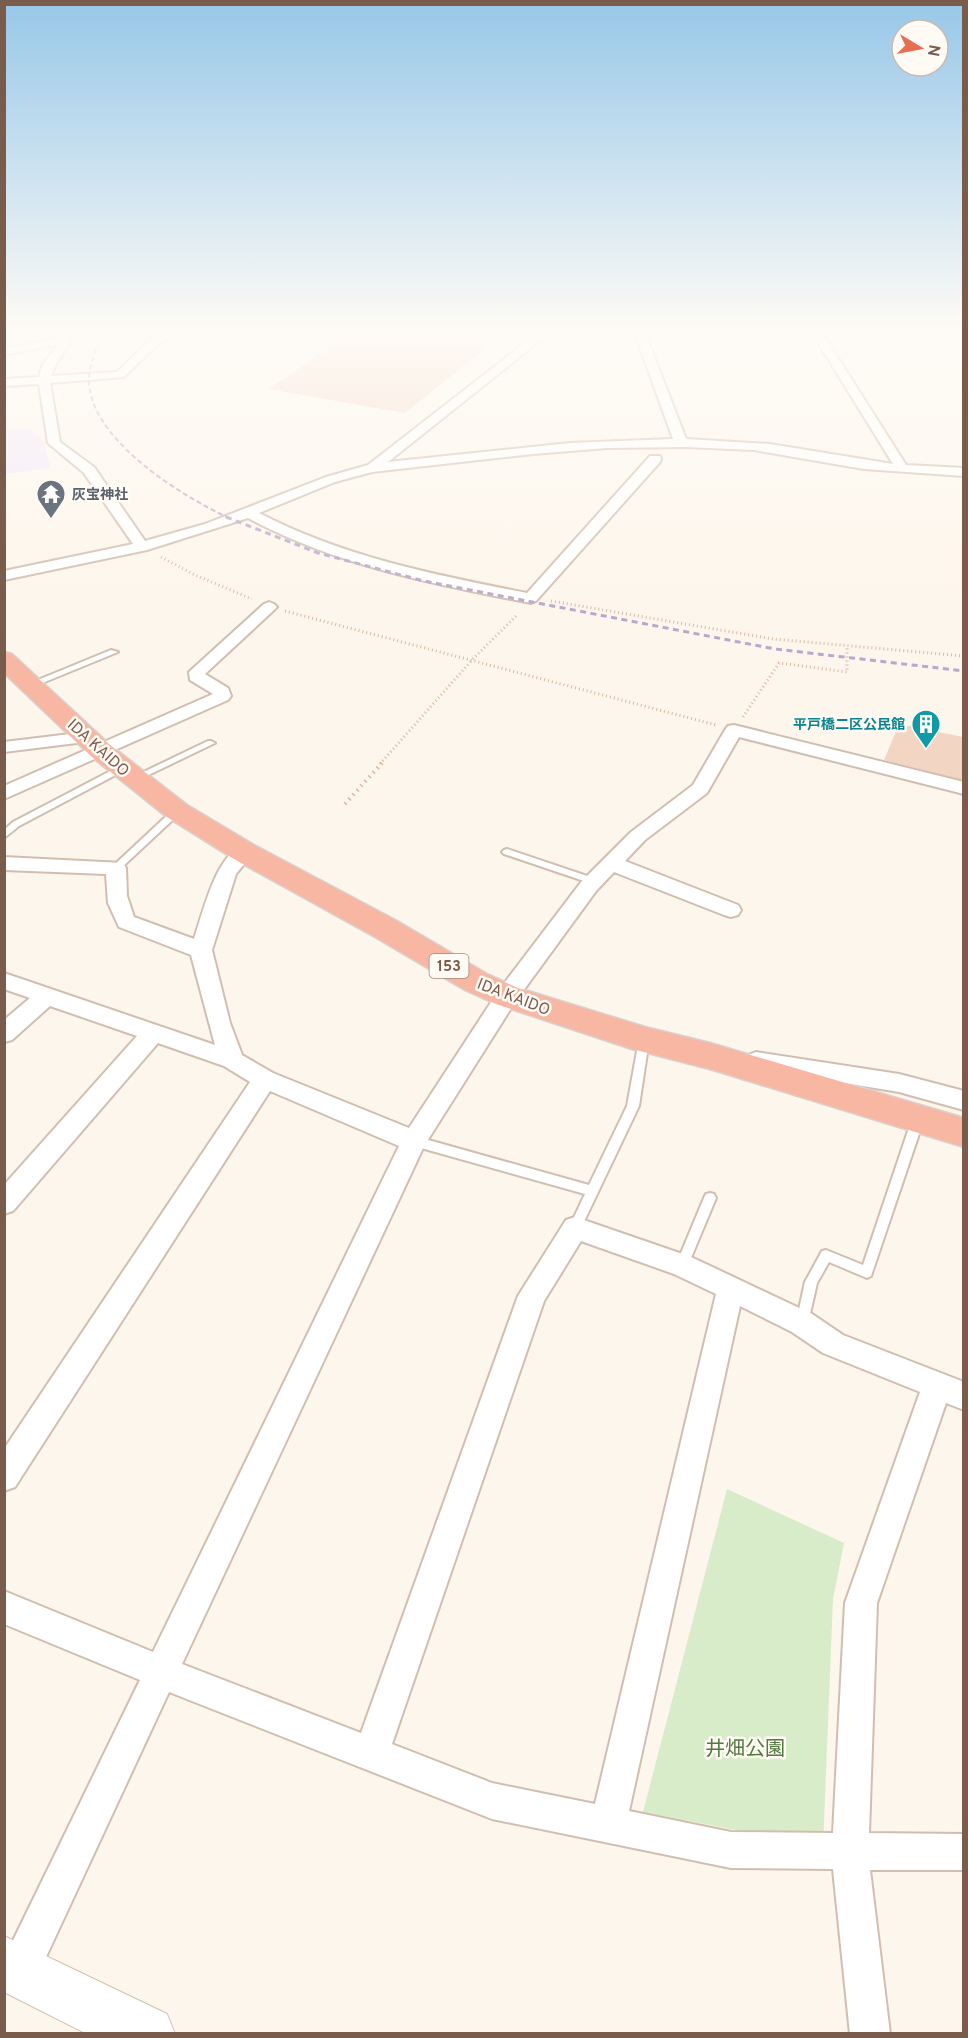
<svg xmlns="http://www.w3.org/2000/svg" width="968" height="2038" font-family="Overpass,'Noto Sans JP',sans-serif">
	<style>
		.education { fill: #f3e8fa }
		.green { fill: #d8ecc9 }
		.building { fill: #f3d5c3 }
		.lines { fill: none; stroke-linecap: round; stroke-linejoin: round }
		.lane-casing { stroke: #d1beb0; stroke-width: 4 }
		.street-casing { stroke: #d1beb0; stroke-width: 4 }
		.secondary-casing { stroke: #d6c0b0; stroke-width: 2 }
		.highway-casing { stroke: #dad1cd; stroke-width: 3 }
		.path-far1 { stroke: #d9b8a5; stroke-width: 3; stroke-dasharray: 1 3; stroke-linecap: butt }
		.path { stroke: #d9b8a5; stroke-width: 4; stroke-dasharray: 1.5 4.5; stroke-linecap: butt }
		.lane { fill: #fff; fill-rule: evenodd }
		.street { fill: #fff; fill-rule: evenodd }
		.secondary { fill: #fff; fill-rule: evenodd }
		.highway { fill: #f7b7a3; fill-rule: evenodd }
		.rail-far1 { stroke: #b9a8c9; stroke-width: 2; stroke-dasharray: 5 3; stroke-linecap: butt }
		.rail { stroke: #b9a8c9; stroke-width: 3; stroke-dasharray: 6 4.5; stroke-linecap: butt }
		.labels { text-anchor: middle; stroke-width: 5; stroke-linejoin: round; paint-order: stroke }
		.far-worship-label { font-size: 14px; font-weight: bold; fill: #5b616d; stroke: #fffaf3; text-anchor: start }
		.far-culture-label { font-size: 14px; font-weight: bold; fill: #0d838f; stroke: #fffaf3; text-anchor: end }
		.shield { fill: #fffaf3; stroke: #a28b7f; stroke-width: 1.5 }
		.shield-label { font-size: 15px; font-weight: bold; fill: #7a5c4d }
		.street-label { font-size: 16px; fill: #7a5c4d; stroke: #fffaf3 }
		.near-park-label { font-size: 20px; fill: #537a41; stroke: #fffaf3 }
	</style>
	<rect width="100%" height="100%" fill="#fdf6ec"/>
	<path class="education" d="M29,429L44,441L50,468L5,474V430Z"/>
	<path class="green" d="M727,1489L844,1543L833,1599L823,1847L643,1812Z"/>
	<path class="building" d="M358,328H442L500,337L405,413L269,389Z
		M899,724L963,737V780L884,760Z"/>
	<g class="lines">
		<g class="lane-casing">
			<path id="lane" d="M111,650L118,652L35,686H32L28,684Z
				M208,741H211L215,743L138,780H132L131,778Z
				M122,765L126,768L125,770L19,826L4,838V830L13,822Z
				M177,808L180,809V813L119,870H113L111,868L113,866L174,809Z
				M507,849L596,879L598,881L596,883H590L504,854L502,852L504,850Z
				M644,1036L648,1037L649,1040L639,1106L579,1232L575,1233L571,1232L569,1228L585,1194L414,1146L410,1144L408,1141L410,1138L414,1136L589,1185L627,1106L639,1040L640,1037Z
				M918,1114L922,1116L924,1119L871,1276L867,1278L829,1262L817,1283L807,1327L802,1329L797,1327L796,1323L805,1282L822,1251L826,1250L863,1265L912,1119L914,1116Z
				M710,1193L714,1194L716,1198L688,1265L686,1269L682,1270L678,1269L676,1265L704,1198L706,1194Z"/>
		</g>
		<g class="street-casing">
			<path id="street" d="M65,328H75C70,348 56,359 51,376L117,372L152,338L175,328H190L160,342L124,377L50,383L60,442L94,467L145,541L205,524L326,477L368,465L544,328H556L388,462L570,443L673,439L633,328H643L686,439L770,444L893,464L809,328H819L906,465L964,468V476L864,469L754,450L685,447L607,448L533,454L372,472L335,482L259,513C344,557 435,575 527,593L650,456H660L661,459L660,462L536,601L531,603C433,584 336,565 248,518L147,550L4,580V571L133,544L84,473L48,443L39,384L4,386V379L39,377L43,364L59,344L4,355V349L62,337Z
				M269,602L274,604L277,607L274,610L205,674L228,688L231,696L228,700L4,799V786L213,694L190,680L189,672L264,604Z
				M734,725L964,782V794L739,737L707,793L645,840L625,861L738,905L741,910L738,915L731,917L724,915L614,872L596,891L515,1002L424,1146L182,1664L361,1733L518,1296L566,1220L575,1217L691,1257L812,1314L843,1335L964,1382V1410L946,1403L877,1603L869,1833L964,1834V1870H870L890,2034H850L833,1869L731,1868L492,1819L169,1692L33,1985L19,1990L5,1985V1957L140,1680L4,1624V1591L153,1652L399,1146L270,1091L15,1487L4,1491V1449L250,1082L224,1066L158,1043L13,1211L4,1214V1185L137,1036L50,1006L12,1040L4,1042V1020L30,998L4,989V973L215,1045L191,955L119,927L108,903L106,874L4,870V857L123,863L126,868L127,896L134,917L194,939C202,917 219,839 251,847L254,852L236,874L212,950L230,1023L242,1055L273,1073L409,1128L499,990L582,881L631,832L693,785L725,730L728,726ZM581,1241L674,1274L716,1294L595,1804L492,1783L392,1744L544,1301ZM740,1306L792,1332L823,1353L920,1392L845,1603L833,1833L731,1832L629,1811Z
				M87,732L93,733L96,737L93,741L4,752V742Z
				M756,1052L899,1074L964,1091V1110L899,1092L748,1067L744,1061L748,1055Z"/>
		</g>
		<g class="secondary-casing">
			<path id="secondary" d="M4,1936L167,2014L175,2034H87L4,1992Z"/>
		</g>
		<g class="highway-casing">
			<path id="highway" d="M4,652L12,654L110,745L187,805L254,845L397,921L487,974L518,988L645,1027L710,1043L964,1118V1147L710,1069L632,1049L496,1004L465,990L375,937L234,859L167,817L92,757L4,673Z"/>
		</g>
		<path class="path-far1" d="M161,557L195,575L252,599
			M551,601L773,639L964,656
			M285,611L716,725
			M743,717L779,663L847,672V647
			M380,764L472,660L517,615"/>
		<path class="path" d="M345,804L382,763"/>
		<use href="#lane" class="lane"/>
		<use href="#street" class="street"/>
		<use href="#secondary" class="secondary"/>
		<use href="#highway" class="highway"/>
		<path class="rail-far1" d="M107,328C100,341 92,355 90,370C78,433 181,496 229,518"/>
		<path class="rail" d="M226,517L318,553L424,581L775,649L964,671"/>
	</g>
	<linearGradient id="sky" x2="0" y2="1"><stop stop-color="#97c7e8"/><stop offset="0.54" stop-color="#fefbf6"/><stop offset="1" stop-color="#fefbf6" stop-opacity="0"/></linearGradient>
	<rect width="968" height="613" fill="url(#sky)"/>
	<defs>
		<g id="temple-pin" transform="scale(1.5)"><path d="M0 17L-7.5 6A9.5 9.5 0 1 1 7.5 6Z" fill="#6b7280" stroke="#fffaf3"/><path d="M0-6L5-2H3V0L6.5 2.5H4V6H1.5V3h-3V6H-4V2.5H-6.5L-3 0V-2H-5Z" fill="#fff"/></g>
		<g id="building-pin" transform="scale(1.5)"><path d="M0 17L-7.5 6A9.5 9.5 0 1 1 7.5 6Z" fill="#0f9aa8" stroke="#fffaf3"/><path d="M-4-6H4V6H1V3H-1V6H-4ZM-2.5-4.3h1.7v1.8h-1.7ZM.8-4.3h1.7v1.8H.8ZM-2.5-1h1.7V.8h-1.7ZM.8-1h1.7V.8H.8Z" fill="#fff"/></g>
	</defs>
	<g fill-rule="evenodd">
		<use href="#temple-pin" x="51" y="494"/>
		<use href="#building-pin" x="926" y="724"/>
	</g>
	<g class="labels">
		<g class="far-worship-label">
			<text x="72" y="499">灰宝神社</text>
		</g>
		<g class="far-culture-label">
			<text x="905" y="729">平戸橋二区公民館</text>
		</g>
		<rect class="shield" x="429.5" y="954" width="39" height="24" rx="4.5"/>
		<g class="shield-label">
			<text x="449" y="971">153</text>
		</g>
		<g class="street-label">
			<text transform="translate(99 747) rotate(42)" y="6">IDA KAIDO</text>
			<text transform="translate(514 996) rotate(21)" y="6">IDA KAIDO</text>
		</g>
		<g class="near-park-label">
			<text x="745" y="1755">井畑公園</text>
		</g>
	</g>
	<rect width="968" height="2038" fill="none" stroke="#7a5c4d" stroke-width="12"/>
	<g transform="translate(920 48) rotate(100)"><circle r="28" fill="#fffaf3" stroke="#cabbb1" stroke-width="1.5"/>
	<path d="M0-4.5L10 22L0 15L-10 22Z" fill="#e76f51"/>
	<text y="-9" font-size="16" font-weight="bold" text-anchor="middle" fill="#7a5c4d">N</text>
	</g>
</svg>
